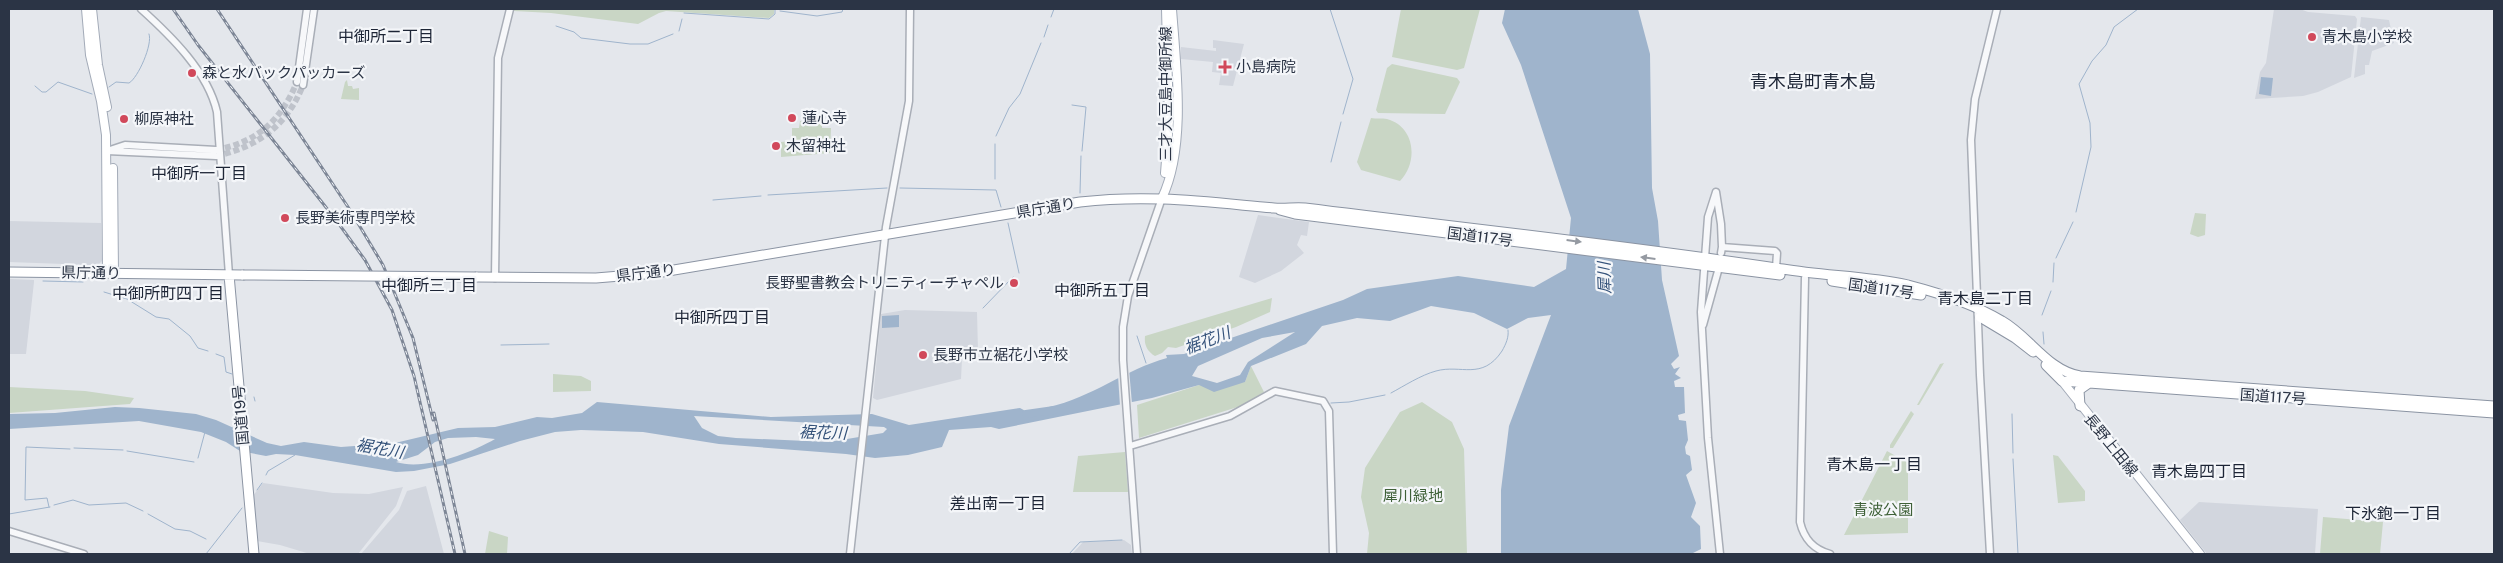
<svg xmlns="http://www.w3.org/2000/svg" width="2503" height="563" font-family="'Public Sans','Noto Sans JP',sans-serif">
	<style>
		.built { fill: #d2d6de }
		.green { fill: #c9d6c5 }
		.water { fill: #9fb4cc; fill-rule: evenodd }
		.pier { fill: #e4e7ec }
		.lines { fill: none; stroke-linecap: round; stroke-linejoin: round }
		.stream { stroke: #9fb4cc; stroke-width: 1 }
		.river { stroke: #9fb4cc; stroke-width: 8 }
		.minor-tunnel { stroke: #bfc3cb; stroke-width: 6; stroke-dasharray: 6 3; stroke-linecap: butt }
		.minor-casing { stroke: #a9aeb7; stroke-width: 9 }
		.major-casing { stroke: #a3abb8; stroke-width: 10 }
		.highway-casing { stroke: #8b94a3; stroke-width: 11 }
		.minor { stroke: #f7f8fa; stroke-width: 6 }
		.major { stroke: #fff; stroke-width: 8 }
		.highway { stroke: #fff; stroke-width: 9 }
		.rail-casing { stroke: #7d8696; stroke-width: 3 }
		.rail { stroke: #f4f6f9; stroke-width: 1; stroke-dasharray: 4; stroke-linecap: butt }
		.highway-bridge-casing { stroke: #8b94a3; stroke-width: 11; stroke-linecap: butt }
		.highway-bridge { stroke: #fff; stroke-width: 9 }
		.oneway { fill: #959aa2 }
		.poi-dot { fill: #d1495b; stroke: #f4f6f9; stroke-width: 2 }
		.labels { text-anchor: middle; stroke-width: 4.5; stroke-linejoin: round; paint-order: stroke }
		.poi-label { font-size: 15px; fill: #2b3445; stroke: #f4f6f9; text-anchor: start }
		.street-label { font-size: 15px; fill: #2b3445; stroke: #f4f6f9 }
		.park-label { font-size: 15px; fill: #3f6138; stroke: #f4f6f9 }
		.neighbourhood-label { font-size: 16px; fill: #1d2536; stroke: #f4f6f9 }
		.water-label { font-size: 16px; font-style: italic; fill: #34527a; stroke: #f4f6f9 }
		.quarter-label { font-size: 18px; fill: #1d2536; stroke: #f4f6f9 }
	</style>
	<rect width="100%" height="100%" fill="#e4e7ec"/>
	<path class="built" d="M2274,9H2300L2308,12L2355,16L2357,19L2351,77L2318,92L2303,96L2255,99L2260,72L2266,63Z
		M2361,17L2389,20L2394,43L2372,51L2369,65H2365V74L2354,78Z
		M1213,40L1244,44L1233,86L1219,85L1221,73L1212,72L1213,62L1181,59V47L1216,51V48H1213Z
		M1258,215L1309,222L1307,236L1301,235L1297,245L1304,253L1281,271L1255,283L1239,277Z
		M9,221L101,223L102,261L98,265H91L9,262Z
		M9,279L34,280V282L26,354H9Z
		M905,310L977,312L978,351L962,359L961,379L877,400L873,398L881,314Z
		M263,483L333,493L369,494L403,487L396,506L358,554H310L280,545L257,541L252,497Z
		M426,486L444,554H361L399,510L407,491Z
		M2199,502L2318,509L2315,554H2207L2180,520Z
		M1124,540L1131,545L1132,554H1072L1083,542Z"/>
	<path class="green" d="M514,9H774V14L769,18L666,11L659,13L638,24L551,13L514,11Z
		M1401,9H1480L1464,68L1457,70L1392,57Z
		M1392,64L1457,78L1460,82L1445,114L1378,113L1376,110L1387,68Z
		M347,80L348,86H352L353,89L359,88V100L341,99L345,82Z
		M813,115H822V128H831L830,153L781,157V142L792,141V128H799L800,121H813Z
		M1371,118C1376,119 1382,118 1387,119C1416,127 1418,163 1400,181L1361,170L1357,162Z
		M2195,213L2206,214L2205,235L2198,237L2190,234Z
		M1272,298L1270,312L1236,327L1176,348L1168,347L1162,353L1155,356C1147,351 1144,345 1145,336Z
		M1944,363L1919,405H1917L1940,364Z
		M1251,366L1264,392L1244,405L1139,438L1137,405L1199,385L1245,382Z
		M553,374L581,376L591,381V391L553,392Z
		M9,387L85,391L134,398L130,404L9,413Z
		M1422,402L1452,422L1464,449L1467,554H1367L1369,533L1361,497L1365,468L1400,412Z
		M1911,411L1914,414L1893,448H1890V445Z
		M1887,451L1908,463V533L1844,535Z
		M1125,452L1128,492H1073L1078,456Z
		M2053,455L2058,456L2085,491V501L2058,503Z
		M2323,517L2383,522L2380,554H2320Z
		M489,531L508,537L507,554H485Z"/>
	<path class="water" d="M1505,9H1638L1650,54L1652,188L1658,221L1662,280L1679,356L1671,364L1674,369L1680,367L1675,374L1681,378L1674,381L1675,387H1684L1685,413L1678,415L1679,420L1686,421L1688,440L1685,447L1686,454L1690,456L1692,470L1686,475L1696,503L1691,517L1700,526L1701,549L1691,554H1501V490L1509,426L1551,315L1528,318L1507,329L1474,313L1431,306L1390,321L1357,318L1322,326L1306,344L1251,366L1245,382L1214,392L1199,385L1152,398L999,429L991,427L949,430L942,447L908,455L875,458L846,454L719,444L643,432L581,430L555,432L520,441L450,464L414,471L396,472L295,455L276,454L266,456L240,451L226,442L201,432L139,421L9,429V414L55,413L115,407L139,408L196,414L216,420L267,443L281,446L304,442L341,447L395,443L458,428L495,427L537,417L552,418L582,413L597,402L771,417L872,414L909,425L1020,408L1031,414L1046,411L1049,407C1091,398 1126,369 1167,358L1166,355L1184,354L1343,300L1367,289L1458,276L1534,287L1566,269L1571,218L1521,65L1502,23ZM1295,332L1248,362L1240,375L1217,383L1192,376L1198,366L1262,338ZM694,416L884,427L887,429L883,433L829,442L736,438L718,436L702,428ZM476,437L495,439C471,453 424,471 396,462L418,455L435,442L448,438Z
		M2261,77L2273,78L2271,96L2259,94Z
		M899,315V327L882,328V316Z"/>
	<path class="pier" d="M1129,369L1132,404L1120,406L1118,375Z"/>
	<g class="lines">
		<path class="stream" d="M1330,9L1353,79L1343,114
			M780,11L817,16L842,12L843,9
			M684,13L769,19L775,14V9
			M1051,17L1054,9
			M556,26L574,32L581,38L630,44H648L673,34
			M679,31L682,19
			M1044,37L1048,25
			M35,86L42,92H46L58,82L92,94
			M109,87L116,82L129,83C138,78 153,44 149,34
			M1072,105L1086,107L1082,151
			M996,136L1009,108L1020,94L1041,43
			M1331,162L1341,122
			M995,179V144
			M900,188L996,190L1001,207
			M1080,193L1081,156
			M768,195L887,188
			M713,200L761,196
			M2076,212L2091,147L2090,123L2079,84L2092,61L2106,45L2114,27L2138,9
			M1008,223L1019,273
			M2056,258L2073,222
			M43,281L83,282
			M2053,282L2054,263
			M104,292L127,299L156,317L169,319L190,336L198,348L208,351
			M983,308L1013,277
			M2042,315L2051,291
			M2043,332L2044,344
			M1137,336L1146,363
			M501,345L549,344
			M216,354L224,357L226,372L232,374
			M1391,393C1404,386 1421,375 1436,371C1461,364 1482,381 1502,351C1506,344 1509,337 1508,330
			M254,397L255,401
			M1331,403L1349,402L1385,395
			M2012,414L2013,453
			M74,448L123,450
			M127,451L194,462
			M198,458L205,432
			M2013,459L2018,554
			M266,475L268,471L295,455
			M257,490L262,483
			M54,505L73,500L89,505L126,503L143,511
			M49,507L47,498L25,500L26,447L70,449
			M9,514L50,507
			M148,514L175,529L190,531L206,539
			M206,554L242,508
			M1069,554L1080,542L1122,540"/>
		<path class="river" d="M1026,414L1054,410"/>
		<path class="minor-tunnel" d="M216,150C258,142 281,120 297,82
			M216,156C257,147 287,126 303,85"/>
		<g class="minor-casing">
			<path id="minor" d="M141,9C171,36 208,72 217,112L229,275
				M297,82L307,9
				M303,85L314,9
				M107,151L125,145L216,150
				M107,151L216,156
				M1716,192L1708,217L1701,312L1708,438L1720,554
				M1716,192L1721,224L1722,247
				M1721,253L1722,247L1775,251L1777,253L1776,268
				M495,278L498,58L510,9
				M1805,278L1800,522C1804,539 1813,549 1830,554
				M1703,325L1718,271
				M1130,446L1230,416L1275,391L1323,401L1329,411L1333,554
				M9,531L84,554
				M850,554L886,227L909,101L910,9
				M1137,554L1123,360V327L1128,296L1162,198
				M1990,554L1980,375L1971,140L1975,99L1997,9"/>
		</g>
		<g class="major-casing">
			<path id="major" d="M86,9L90,55L101,101L106,135L107,273
				M92,9L98,65L107,107
				M113,168L114,273
				M1165,173L1169,122L1166,9
				M1162,198C1187,146 1176,65 1172,9
				M2062,381L2200,554"/>
		</g>
		<g class="highway-casing">
			<path id="highway" d="M1280,210L1295,214L1780,275
				M9,272L243,275
				M229,275L254,554
				M476,277L596,278L656,273L1080,202C1150,194 1206,202 1274,208C1285,209 1295,207 1305,208C1464,228 1624,245 1783,269C1824,276 1867,276 1908,285C1939,293 1974,304 2002,321C2030,337 2047,370 2080,376L2494,406
				M1832,281L1921,295
				M1980,317L2015,338L2033,352
				M2046,365L2062,381L2494,413
				M2080,406L2079,390L2089,383"/>
		</g>
		<use href="#minor" class="minor"/>
		<use href="#major" class="major"/>
		<use href="#highway" class="highway"/>
		<g class="rail-casing">
			<path id="rail" d="M173,9L198,45L336,220L365,260L392,310L414,376L455,554
				M217,9L350,210L383,265L413,338L433,420
				M434,413L465,554"/>
		</g>
		<use href="#rail" class="rail"/>
		<g class="highway-bridge-casing">
			<path id="highway-bridge" d="M243,275L476,277"/>
		</g>
		<use href="#highway-bridge" class="highway-bridge"/>
	</g>
	<defs><path id="oneway-solid" d="M-6-.8H1V-3.2L6.5 0L1 3.2V.8H-6Z" transform="scale(1.25)"/></defs>
	<g class="oneway">
		<use href="#oneway-solid" transform="translate(1574 241) rotate(7)"/>
		<use href="#oneway-solid" transform="translate(1648 258) rotate(-173)"/>
	</g>
	<g class="poi-dot">
		<circle cx="2312" cy="37" r="5"/>
		<path d="M1222.5 59.5h5v5h5v5h-5v5h-5v-5h-5v-5h5z"/>
		<circle cx="192" cy="73" r="5"/>
		<circle cx="792" cy="118" r="5"/>
		<circle cx="124" cy="119" r="5"/>
		<circle cx="776" cy="146" r="5"/>
		<circle cx="285" cy="218" r="5"/>
		<circle cx="1014" cy="283" r="5"/>
		<circle cx="923" cy="355" r="5"/>
	</g>
	<g class="labels">
		<g class="poi-label">
			<text x="2322" y="42">青木島小学校</text>
			<text x="1236" y="72">小島病院</text>
			<text x="202" y="78">森と水バックパッカーズ</text>
			<text x="802" y="123">蓮心寺</text>
			<text x="134" y="124">柳原神社</text>
			<text x="786" y="151">木留神社</text>
			<text x="295" y="223">長野美術専門学校</text>
			<text x="1004" y="288" text-anchor="end">長野聖書教会トリニティーチャペル</text>
			<text x="933" y="360">長野市立裾花小学校</text>
		</g>
		<g class="street-label">
			<text transform="translate(1166 94) rotate(-90)" y="5">三才大豆島中御所線</text>
			<text transform="translate(1046 208) rotate(-9)" y="5">県庁通り</text>
			<text transform="translate(1480 237) rotate(7)" y="5">国道117号</text>
			<text transform="translate(91 273) rotate(1)" y="5">県庁通り</text>
			<text transform="translate(646 273) rotate(-7)" y="5">県庁通り</text>
			<text transform="translate(1881 289) rotate(8)" y="5">国道117号</text>
			<text transform="translate(2273 397) rotate(4)" y="5">国道117号</text>
			<text transform="translate(241 415) rotate(-95)" y="5">国道19号</text>
			<text transform="translate(2111 445) rotate(51)" y="5">長野上田線</text>
		</g>
		<g class="park-label">
			<text x="1413" y="501">犀川緑地</text>
			<text x="1883" y="515">青波公園</text>
		</g>
		<g class="neighbourhood-label">
			<text x="386" y="42">中御所二丁目</text>
			<text x="199" y="179">中御所一丁目</text>
			<text x="429" y="291">中御所三丁目</text>
			<text x="1102" y="296">中御所五丁目</text>
			<text x="168" y="299">中御所町四丁目</text>
			<text x="1985" y="304">青木島二丁目</text>
			<text x="722" y="323">中御所四丁目</text>
			<text x="1874" y="470">青木島一丁目</text>
			<text x="2199" y="477">青木島四丁目</text>
			<text x="998" y="509">差出南一丁目</text>
			<text x="2393" y="519">下氷鉋一丁目</text>
		</g>
		<g class="water-label">
			<text transform="translate(1604 278) rotate(-92)" y="6">犀川</text>
			<text transform="translate(1207 340) rotate(-21)" y="6">裾花川</text>
			<text transform="translate(823 432) rotate(2)" y="6">裾花川</text>
			<text transform="translate(380 448) rotate(10)" y="6">裾花川</text>
		</g>
		<g class="quarter-label">
			<text x="1813" y="88">青木島町青木島</text>
		</g>
	</g>
	<rect width="2503" height="563" fill="none" stroke="#2b3445" stroke-width="20"/>
</svg>
